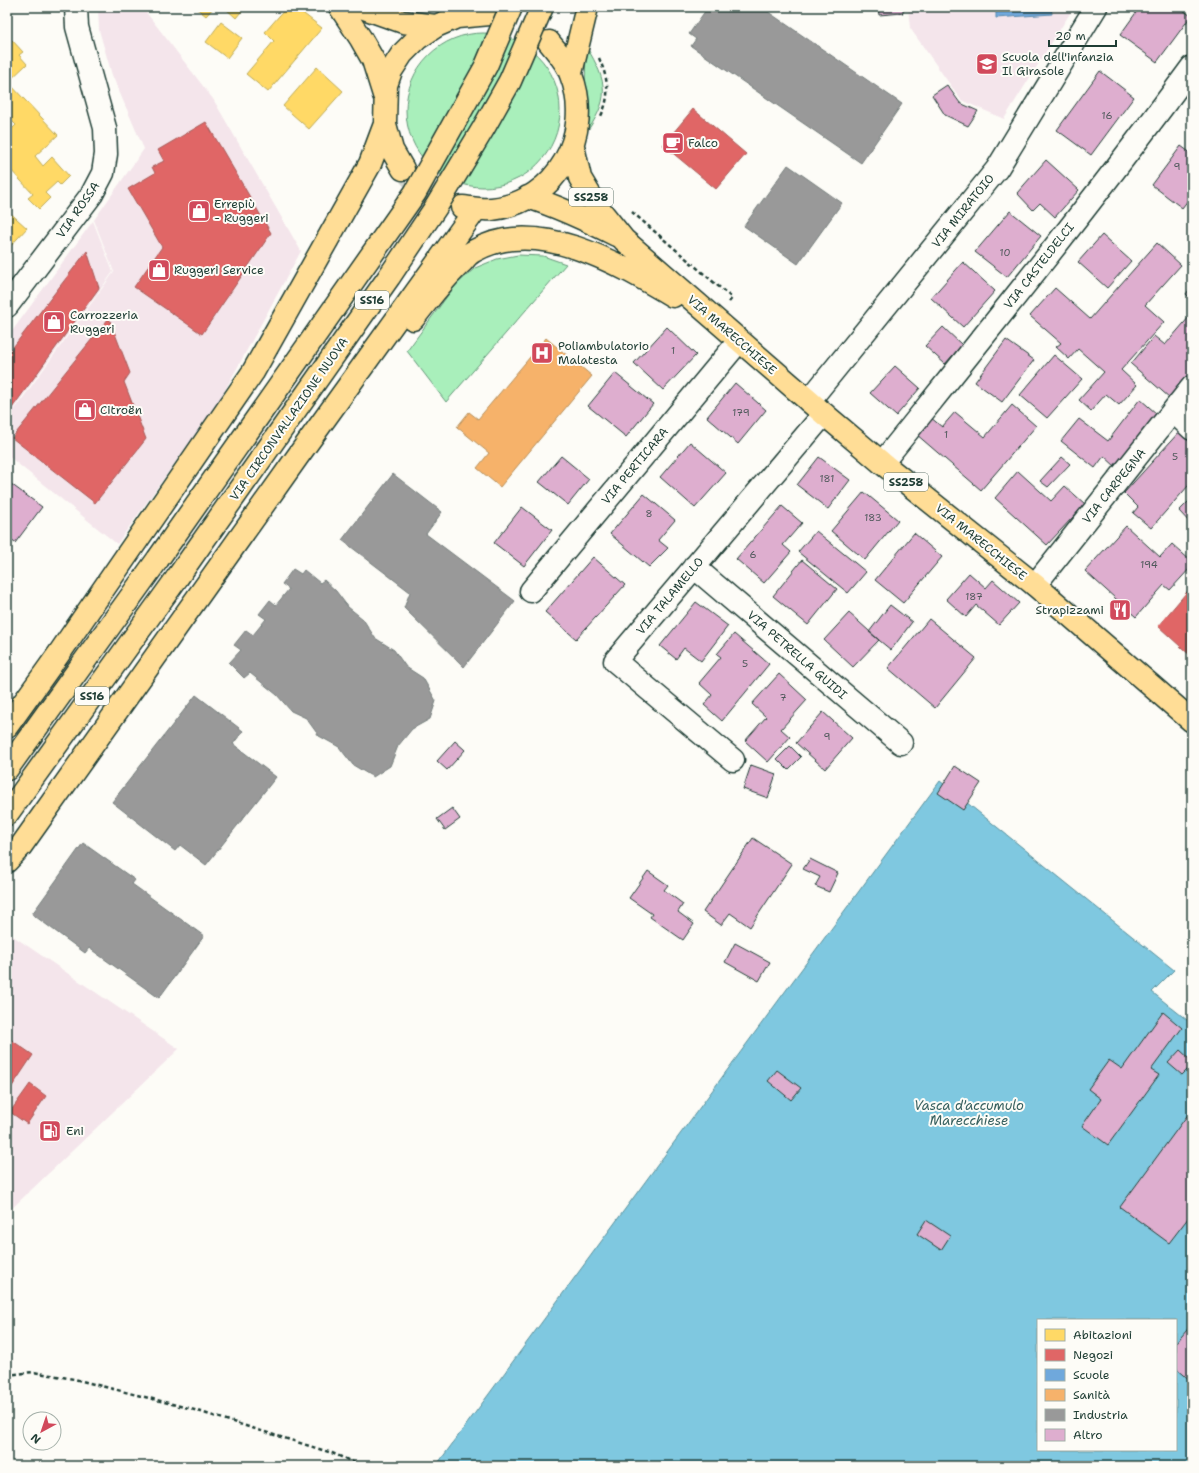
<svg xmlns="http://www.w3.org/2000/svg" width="1199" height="1473" font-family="'Shantell Sans',sans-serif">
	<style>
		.built { fill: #f4e5eb }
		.green { fill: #a9efbb; stroke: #649678 }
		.water { fill: #7fc8e0; stroke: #59909b; fill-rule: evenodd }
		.homes { fill: #ffd966; stroke: #bcaa57 }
		.shops { fill: #e06666; stroke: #a65a57 }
		.schools { fill: #6fa8dc; stroke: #5788aa }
		.health { fill: #f6b26b; stroke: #b68f5a }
		.industry { fill: #999; stroke: #747d7b }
		.building { fill: #deaecf; stroke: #1f3d34 }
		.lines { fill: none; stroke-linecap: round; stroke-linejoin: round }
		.major-tunnel { stroke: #d1d6d0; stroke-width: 22; stroke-dasharray: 22 11; stroke-linecap: butt }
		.minor-casing { stroke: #1f3d34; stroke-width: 25 }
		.major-casing { stroke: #1f3d34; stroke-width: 25 }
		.path { stroke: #1f3d34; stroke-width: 2.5; stroke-dasharray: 4 3; stroke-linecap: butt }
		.minor { stroke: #fdfcf7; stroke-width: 22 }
		.major { stroke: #ffdd96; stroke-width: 22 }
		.major-bridge-casing { stroke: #1f3d34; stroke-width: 25; stroke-linecap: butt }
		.major-bridge { stroke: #ffdd96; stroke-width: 22 }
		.labels { text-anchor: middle; stroke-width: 4; stroke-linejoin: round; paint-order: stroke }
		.number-label { font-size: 10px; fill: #4f595b }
		.shield { fill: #fdfcf7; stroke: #62766e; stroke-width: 1 }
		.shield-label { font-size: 11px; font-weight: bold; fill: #1f3d34 }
		.poi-label { font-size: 12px; fill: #1f3d34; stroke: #fdfcf7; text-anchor: start }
		.street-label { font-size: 12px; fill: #1f3d34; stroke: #fdfcf7 }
		.water-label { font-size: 13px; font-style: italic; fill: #37605f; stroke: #fdfcf7 }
	</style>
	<rect width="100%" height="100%" fill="#fdfcf7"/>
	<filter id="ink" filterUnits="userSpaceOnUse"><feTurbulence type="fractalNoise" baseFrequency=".025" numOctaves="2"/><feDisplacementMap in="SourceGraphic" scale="8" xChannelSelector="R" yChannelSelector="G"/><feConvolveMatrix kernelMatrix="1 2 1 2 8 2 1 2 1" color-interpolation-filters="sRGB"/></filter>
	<g filter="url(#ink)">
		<path class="built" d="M98,7H142L213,99L301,251L219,401L117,544L7,455V416L9,417L114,272L94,220L144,149L112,75L99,30Z
			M908,7H1074L1004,119L961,100L910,28Z
			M93,221L113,272L9,415L7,414V338Z
			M7,932L179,1049L7,1213Z"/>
		<path class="green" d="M406 110a77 77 0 1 1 154 0a77 77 0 1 1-154 0Z
			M586,46C609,84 610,99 584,136Z
			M518,255L543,256L566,264L446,402L407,351L448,295L457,284L475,268L497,259Z"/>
		<path class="water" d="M940,781L1174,970L1152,992L1192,1024V1466H436ZM1038,1320H1176V1450H1038Z"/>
		<path class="homes" d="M195,7H214L206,16Z
			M224,7H245L236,18Z
			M287,7H295L322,28L268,92L246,74L274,41L265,32Z
			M221,22L242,38L227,58L206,42Z
			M12,40L23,52L19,55L27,64L8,82L58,135L35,156L43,166L52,157L69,176L60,185L57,182L45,193L50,198L39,209L28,198L33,194L9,168L7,170V134L16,125L7,116V45Z
			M317,67L343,91L309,129L283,106Z
			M7,210L27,228L7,250Z"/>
		<path class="shops" d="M693,109L746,154L716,189L663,145Z
			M206,122L271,233L202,334L134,287L162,247L128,189L155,173L152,167L164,161L158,150Z
			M87,251L99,288L12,408L7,404V355Z
			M109,318L130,373L124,382L146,439L95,503L12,438Z
			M1192,586V657L1158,626Z
			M7,1037L33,1055L7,1094Z
			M30,1084L46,1096L27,1124L10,1112Z"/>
		<path class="schools" d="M996,7H1051L1052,14L996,18Z"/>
		<path class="health" d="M546,338L592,376L500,487L477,468L489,453L457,427L469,412L478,419Z"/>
		<path class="industry" d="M708,7H761L902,104L861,163L691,46L696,39L689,34Z
			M788,165L842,203L798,264L744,226Z
			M393,474L442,512L426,534L515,601L464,667L404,608L410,592L342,540Z
			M293,569L301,574L304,570L320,583L324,580L336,591L348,607L363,619L375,638L394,650L406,667L423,678L436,701L430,719L412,729L398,746L390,766L373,777L353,765L339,747L319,736L306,718L291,711L277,695L250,673L244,678L229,663L241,650L234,645L246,630L253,635L266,619L259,614L270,600L276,605L289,589L282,584Z
			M196,695L243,731L233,744L276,777L206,865L180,845L175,851L112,802Z
			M83,843L135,880L132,884L204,936L159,998L89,948L85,953L32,914Z"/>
		<path class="building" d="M878,7H903V13L879,15Z
			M1140,7H1179L1191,16L1157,62L1120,35Z
			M1100,71L1134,97L1091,155L1057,130Z
			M947,85L960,103L978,111L968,126L945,115L932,95Z
			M1181,146L1192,154V195L1182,208L1152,185Z
			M1046,160L1079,190L1055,217L1040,203L1033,210L1017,193Z
			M1010,211L1041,236L1007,277L975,252Z
			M1102,235L1131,261L1107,288L1078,262Z
			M1157,243L1181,265L1145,305L1164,322L1121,370L1137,385L1119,405L1106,394L1091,411L1079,400L1104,372L1078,349L1069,359L1056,347L1061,343L1030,316L1055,288L1090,319Z
			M963,262L995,291L963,327L931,298Z
			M1192,286V300L1186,294Z
			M1190,316L1192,317V372L1170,398L1131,364L1154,336L1165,345Z
			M667,327L696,355L663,390L634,363Z
			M943,327L962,345L945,364L925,346Z
			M1006,340L1034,360L1002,402L975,382Z
			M1054,355L1082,379L1047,418L1020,395Z
			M895,366L920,388L896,416L870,393Z
			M615,373L653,404L626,437L588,406Z
			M735,383L766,410L738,444L707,417Z
			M1140,399L1157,414L1116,467L1104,456L1095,468L1061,441L1079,419L1108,441Z
			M1012,405L1036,426L981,490L916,434L930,417L942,427L955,412L985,437Z
			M1180,431L1192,441V452L1188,457L1192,460V488L1189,485L1151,528L1133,513L1138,507L1124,493Z
			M690,442L726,473L695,508L660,477Z
			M561,456L589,479L568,505L539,482Z
			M819,457L850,480L828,509L797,485Z
			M1062,457L1070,464L1048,487L1040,481Z
			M1018,471L1051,501L1065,486L1085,504L1047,545L995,498Z
			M7,481L42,507L15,543L7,537Z
			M864,492L898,520L865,560L831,531Z
			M644,494L675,520L658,540L668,548L649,567L610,534Z
			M1192,498V525L1179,511Z
			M782,506L802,523L783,545L791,552L764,583L736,559Z
			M522,507L552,530L524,566L494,543Z
			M1126,526L1160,557L1172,544L1192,562V566L1170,590L1164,585L1136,617L1085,571Z
			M816,531L866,572L848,593L798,552Z
			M914,533L942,557L903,603L875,580Z
			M593,557L625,585L576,639L545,612Z
			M802,560L837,589L808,625L773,596Z
			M969,573L986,588L993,580L1019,603L999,625L976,605L966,617L946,599Z
			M696,602L728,626L701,661L684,648L676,659L660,646Z
			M890,605L912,622L891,650L869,632Z
			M849,613L879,640L853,667L824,640Z
			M929,619L976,658L935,708L888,668Z
			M734,634L769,664L722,721L704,705L712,695L699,683L721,657L717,654Z
			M779,674L807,700L781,729L790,737L768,762L745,741L766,717L752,704Z
			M823,712L852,738L825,769L796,743Z
			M455,741L465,750L447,770L437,761Z
			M790,746L801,757L788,770L777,759Z
			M751,765L776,774L768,798L743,789Z
			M955,766L981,783L963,810L938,793Z
			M452,808L460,819L445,830L437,819Z
			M753,838L792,864L750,927L730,913L721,925L703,912Z
			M810,859L838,873L829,892L815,886L820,877L803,869Z
			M648,871L668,885L664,890L683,904L678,912L694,924L683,940L650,917L652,914L629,898Z
			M735,943L770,962L759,981L725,962Z
			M1163,1012L1182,1028L1151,1070L1159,1075L1108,1145L1082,1126L1101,1099L1088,1089L1109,1060L1122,1069Z
			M1180,1050L1192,1061V1065L1182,1075L1168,1063Z
			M777,1070L801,1088L791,1100L768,1081Z
			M1192,1109V1213L1169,1243L1120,1207Z
			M926,1220L950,1236L941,1250L917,1234Z
			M1192,1324V1380L1191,1381L1176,1368V1343Z"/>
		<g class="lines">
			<path class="major-tunnel" d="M490,14C514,20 528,25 548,41
				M403,169L419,186L437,198L459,206"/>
			<g class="minor-casing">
				<path id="minor" d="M7,306L92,194L103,173L106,154L105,128L77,27L76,7
					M809,401L997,169L1096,7
					M1173,411L1192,429
					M882,463C987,332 1093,202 1192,67
					M694,567L901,743
					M1035,585L1192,387
					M531,591L739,341
					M733,760L615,661L824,414"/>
			</g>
			<g class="major-casing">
				<path id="major" d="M340,7L361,39L373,60L384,95
					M361,7L403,22L436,26
					M571,73L587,7
					M573,146L580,178L596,205L624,240L824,414L882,463L1035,585L1192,721
					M403,169L392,150L385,124L386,85L391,71L402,54L418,38L436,26L457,17L490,14
					M528,197C559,207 587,220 616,235
					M462,207C472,208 482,210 492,209C557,202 594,134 571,75C567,62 557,52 549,42
					M413,319C429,299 444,278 463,261C466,257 470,253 474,251C537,215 619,264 673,296
					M7,726L58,655L253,372L370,164L385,124
					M7,769L158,559
					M7,814L177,578
					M7,861L21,846L298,456L476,209"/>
			</g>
			<path class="path" d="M599,58C608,79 611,95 601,116
				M632,212L732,298L729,302
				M7,1375L33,1372L74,1379L188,1408L332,1453L362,1466"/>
			<use href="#minor" class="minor"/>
			<use href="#major" class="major"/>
			<g class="major-bridge-casing">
				<path id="major-bridge" d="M158,559L415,193L486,66L511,7
					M177,578L389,277L436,207L483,129L510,81L542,7"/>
			</g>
			<use href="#major-bridge" class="major-bridge"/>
		</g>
	</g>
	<defs>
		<g id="school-square" transform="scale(1.15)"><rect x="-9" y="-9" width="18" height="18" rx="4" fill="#d1495b" stroke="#fdfcf7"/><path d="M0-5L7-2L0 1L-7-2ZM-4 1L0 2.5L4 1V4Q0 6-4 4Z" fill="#fff"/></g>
		<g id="cafe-square" transform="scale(1.15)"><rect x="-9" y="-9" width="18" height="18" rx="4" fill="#d1495b" stroke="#fdfcf7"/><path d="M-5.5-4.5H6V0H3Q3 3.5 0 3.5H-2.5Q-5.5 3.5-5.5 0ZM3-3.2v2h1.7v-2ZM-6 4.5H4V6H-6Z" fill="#fff"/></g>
		<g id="shop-square" transform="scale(1.15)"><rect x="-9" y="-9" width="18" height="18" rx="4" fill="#d1495b" stroke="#fdfcf7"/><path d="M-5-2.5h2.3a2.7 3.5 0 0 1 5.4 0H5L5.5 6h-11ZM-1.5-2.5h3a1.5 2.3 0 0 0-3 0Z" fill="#fff"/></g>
		<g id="hospital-square" transform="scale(1.15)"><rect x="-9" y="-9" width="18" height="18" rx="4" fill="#d1495b" stroke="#fdfcf7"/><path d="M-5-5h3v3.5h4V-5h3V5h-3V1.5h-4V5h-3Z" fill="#fff"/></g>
		<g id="restaurant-square" transform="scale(1.15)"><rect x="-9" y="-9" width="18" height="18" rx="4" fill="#d1495b" stroke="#fdfcf7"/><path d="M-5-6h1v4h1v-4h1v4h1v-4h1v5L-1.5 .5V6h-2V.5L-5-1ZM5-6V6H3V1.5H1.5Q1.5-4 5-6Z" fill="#fff"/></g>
		<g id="fuel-square" transform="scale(1.15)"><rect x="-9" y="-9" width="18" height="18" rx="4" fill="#d1495b" stroke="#fdfcf7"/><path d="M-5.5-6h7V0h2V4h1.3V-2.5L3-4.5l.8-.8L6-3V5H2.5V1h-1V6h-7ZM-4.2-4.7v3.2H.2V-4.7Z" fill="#fff"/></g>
	</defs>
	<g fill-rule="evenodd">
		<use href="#school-square" x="987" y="64"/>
		<use href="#cafe-square" x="673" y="143"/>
		<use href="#shop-square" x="199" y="211"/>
		<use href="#shop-square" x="159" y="270"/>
		<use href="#shop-square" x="54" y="322"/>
		<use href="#hospital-square" x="542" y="353"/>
		<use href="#shop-square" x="85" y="410"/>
		<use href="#restaurant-square" x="1120" y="610"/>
		<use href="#fuel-square" x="50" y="1131"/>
	</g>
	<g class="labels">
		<g class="number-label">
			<text x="1107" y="119">16</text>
			<text x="1177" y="170">9</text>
			<text x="1005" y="256">10</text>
			<text x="673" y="354">1</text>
			<text x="741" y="416">179</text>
			<text x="946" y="438">1</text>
			<text x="1175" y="460">5</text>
			<text x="827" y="482">181</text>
			<text x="649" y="517">8</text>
			<text x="873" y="521">183</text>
			<text x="753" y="558">6</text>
			<text x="1149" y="568">194</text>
			<text x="974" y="600">187</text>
			<text x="745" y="667">5</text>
			<text x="783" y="701">7</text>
			<text x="827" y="740">9</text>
		</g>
		<g class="shield">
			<rect x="569" y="188" width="44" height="18" rx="3"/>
			<rect x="355" y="291" width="34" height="18" rx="3"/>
			<rect x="884" y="473" width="44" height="18" rx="3"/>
			<rect x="75" y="687" width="34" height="18" rx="3"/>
		</g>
		<g class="shield-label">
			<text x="591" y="201">SS258</text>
			<text x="372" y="304">SS16</text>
			<text x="906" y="486">SS258</text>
			<text x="92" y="700">SS16</text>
		</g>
		<g class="poi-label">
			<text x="1002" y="61">Scuola dell'infanzia<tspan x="1002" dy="14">Il Girasole</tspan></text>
			<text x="688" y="147">Falco</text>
			<text x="214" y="208">Errepiù<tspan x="214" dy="14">- Ruggeri</tspan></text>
			<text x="174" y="274">Ruggeri Service</text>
			<text x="70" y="319">Carrozzeria<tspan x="70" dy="14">Ruggeri</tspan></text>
			<text x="558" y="350">Poliambulatorio<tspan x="558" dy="14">Malatesta</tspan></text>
			<text x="100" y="414">Citroën</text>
			<text x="1104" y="614" text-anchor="end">Strapizzami</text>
			<text x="66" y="1135">Eni</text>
		</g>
		<g class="street-label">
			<text transform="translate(78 210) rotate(-55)" y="4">VIA ROSSA</text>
			<text transform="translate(963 211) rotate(-51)" y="4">VIA MIRATOIO</text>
			<text transform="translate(1039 266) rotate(-52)" y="4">VIA CASTELDELCI</text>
			<text transform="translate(732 335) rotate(41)" y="4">VIA MARECCHIESE</text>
			<text transform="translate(289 419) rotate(-55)" y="4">VIA CIRCONVALLAZIONE NUOVA</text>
			<text transform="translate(635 466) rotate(-50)" y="4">VIA PERTICARA</text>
			<text transform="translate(1114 486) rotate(-51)" y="4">VIA CARPEGNA</text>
			<text transform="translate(981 542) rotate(39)" y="4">VIA MARECCHIESE</text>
			<text transform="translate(670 596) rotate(-50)" y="4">VIA TALAMELLO</text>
			<text transform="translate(797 655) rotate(41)" y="4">VIA PETRELLA GUIDI</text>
		</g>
		<g class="water-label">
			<text x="969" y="1110">Vasca d'accumulo<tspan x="969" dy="15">Marecchiese</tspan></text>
		</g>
	</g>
	<rect width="1199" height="1473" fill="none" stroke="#fdfcf7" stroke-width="24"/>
	<rect x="12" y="12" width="1175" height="1449" fill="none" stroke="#1f3d34" stroke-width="1.5" filter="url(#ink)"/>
	<rect x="1037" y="1319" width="140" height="132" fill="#fdfcf7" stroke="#a4b0a9"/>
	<rect x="1045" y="1329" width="20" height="12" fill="#ffd966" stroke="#a4b0a9"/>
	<text x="1073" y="1339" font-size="12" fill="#1f3d34">Abitazioni</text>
	<rect x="1045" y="1349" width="20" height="12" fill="#e06666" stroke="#a4b0a9"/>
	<text x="1073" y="1359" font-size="12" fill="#1f3d34">Negozi</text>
	<rect x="1045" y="1369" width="20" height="12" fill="#6fa8dc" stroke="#a4b0a9"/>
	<text x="1073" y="1379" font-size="12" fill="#1f3d34">Scuole</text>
	<rect x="1045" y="1389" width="20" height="12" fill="#f6b26b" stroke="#a4b0a9"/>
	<text x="1073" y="1399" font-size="12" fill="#1f3d34">Sanità</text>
	<rect x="1045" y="1409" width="20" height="12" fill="#999999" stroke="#a4b0a9"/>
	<text x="1073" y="1419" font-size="12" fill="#1f3d34">Industria</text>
	<rect x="1045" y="1429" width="20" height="12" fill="#deaecf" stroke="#a4b0a9"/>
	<text x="1073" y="1439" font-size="12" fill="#1f3d34">Altro</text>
	<g transform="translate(42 1431) rotate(220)"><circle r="19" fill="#fdfcf7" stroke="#a4b0a9"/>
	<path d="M0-3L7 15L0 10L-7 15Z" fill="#d1495b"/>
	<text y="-6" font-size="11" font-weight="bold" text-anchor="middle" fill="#1f3d34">N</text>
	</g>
	<path d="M1049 40v6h67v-6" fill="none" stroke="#1f3d34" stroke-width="2"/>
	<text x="1055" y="40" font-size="12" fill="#1f3d34" stroke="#fdfcf7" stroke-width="3" paint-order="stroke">20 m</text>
</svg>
